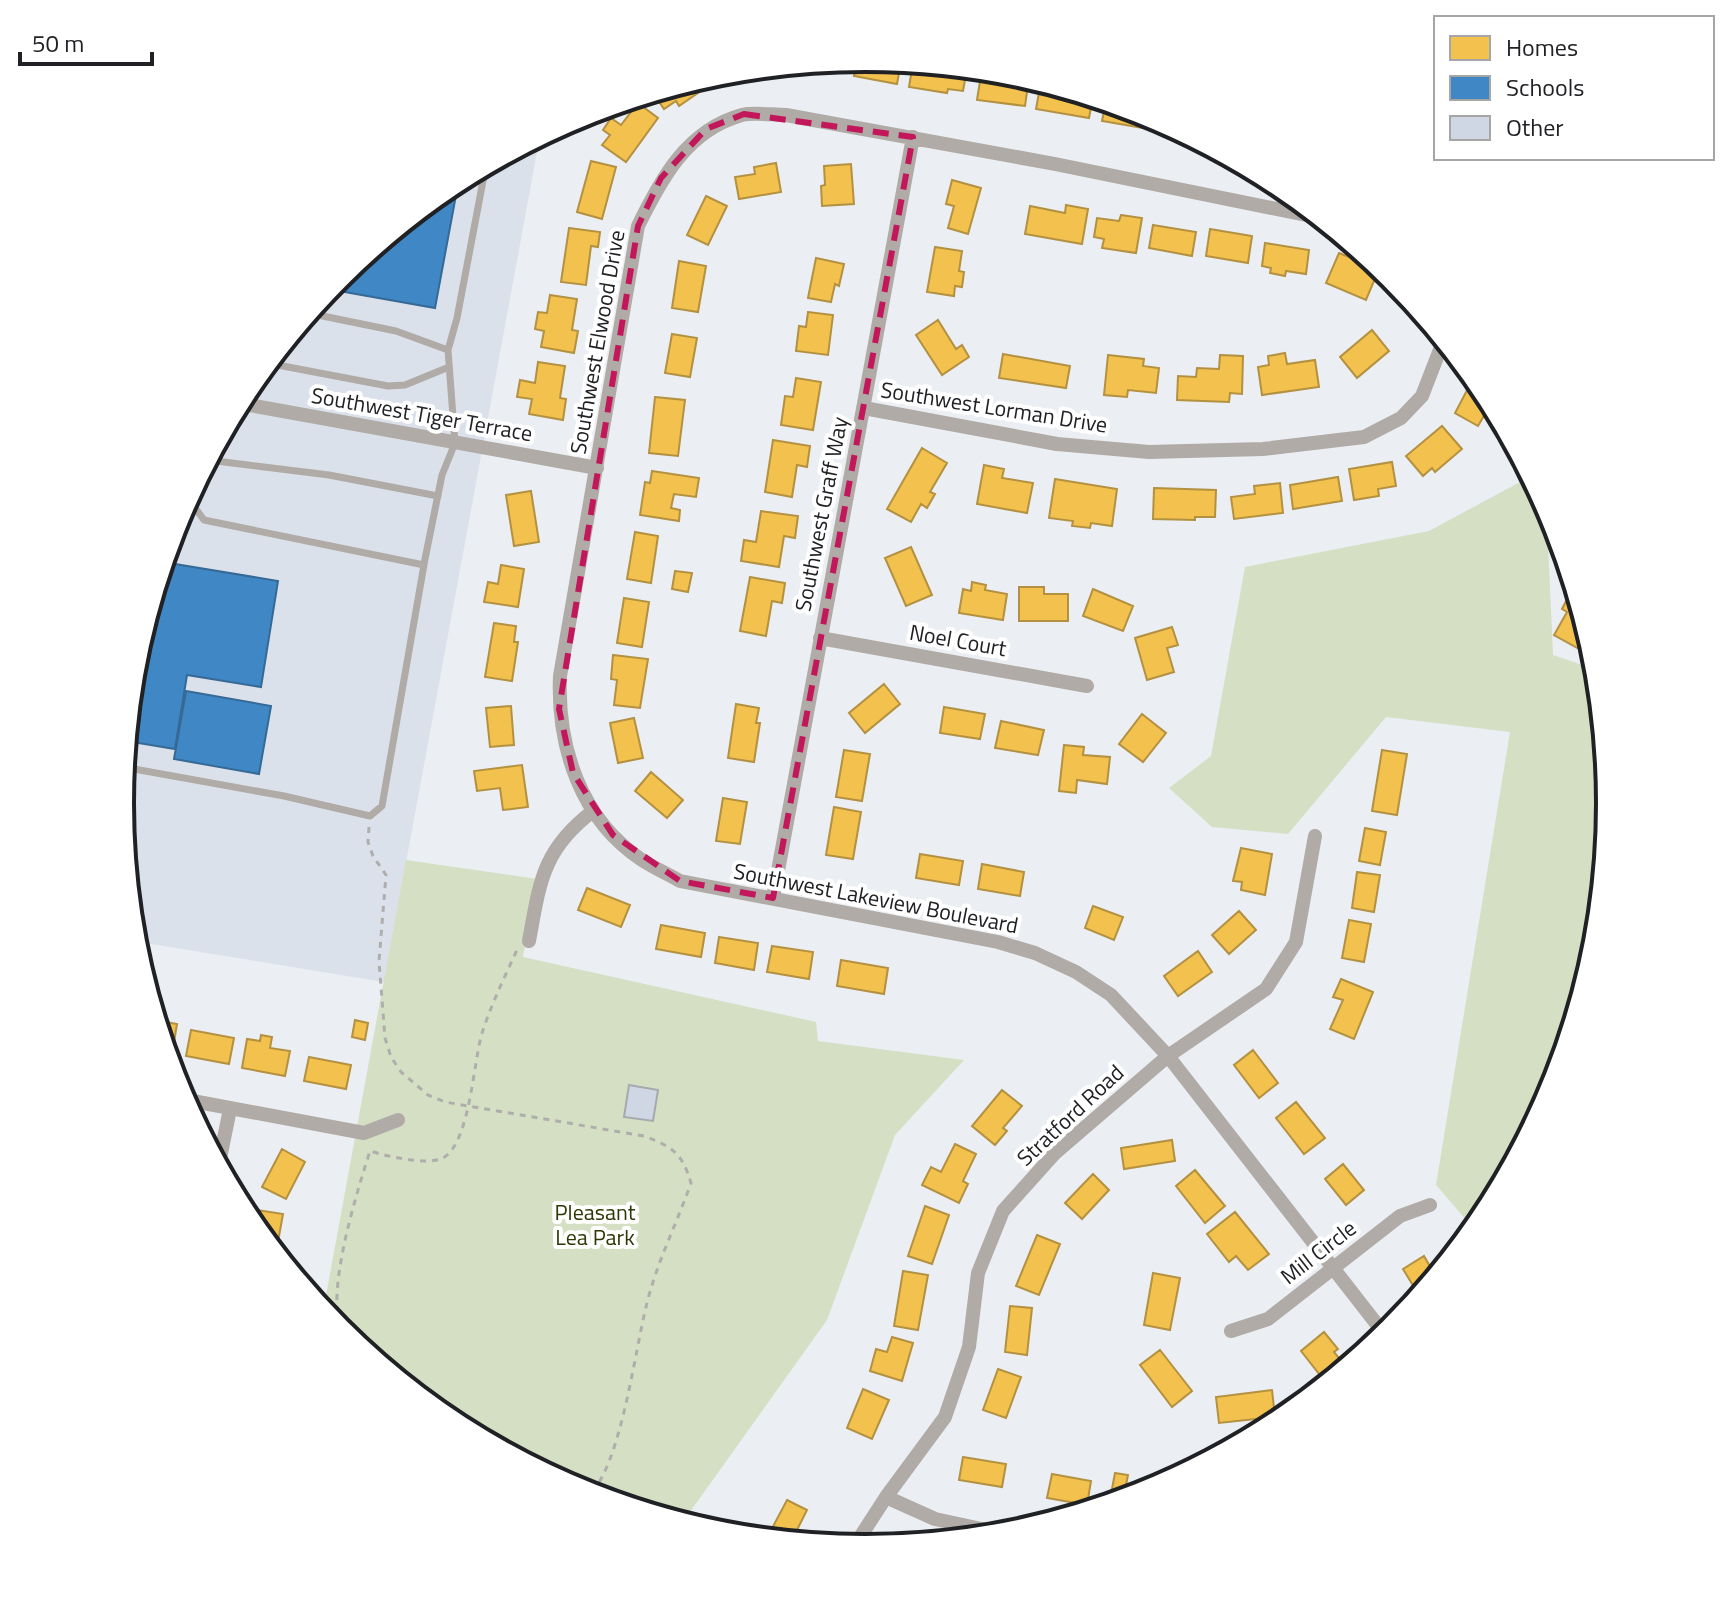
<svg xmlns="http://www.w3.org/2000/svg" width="1730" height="1607" font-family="'Titillium Web',sans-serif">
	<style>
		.built { fill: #dbe1eb }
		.green { fill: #d4dfc4 }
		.homes { fill: #f2c14e; stroke: #b39141; stroke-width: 2 }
		.schools { fill: #3f88c5; stroke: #366995; stroke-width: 2 }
		.building { fill: #d0d7e4; stroke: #a7a9ac; stroke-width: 2 }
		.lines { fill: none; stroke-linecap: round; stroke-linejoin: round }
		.path { stroke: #b0aeac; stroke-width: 3; stroke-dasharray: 6 6; stroke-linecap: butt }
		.lane { stroke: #b0aba6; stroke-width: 7 }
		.street { stroke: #b0aba6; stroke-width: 14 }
		.marked { fill: none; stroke: #c2185b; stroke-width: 6; stroke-dasharray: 16 10; stroke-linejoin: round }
		.labels { text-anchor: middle; stroke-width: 8; stroke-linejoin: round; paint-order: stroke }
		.street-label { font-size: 22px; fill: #202124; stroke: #fff }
		.park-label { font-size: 22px; fill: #2d3805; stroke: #fff }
		.rim { fill: none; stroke: #202124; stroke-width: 4 }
	</style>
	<rect width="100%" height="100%" fill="#ebeef2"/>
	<path class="built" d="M540,136L384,982L133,941L120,803L134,658L176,518L245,389L338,276L451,183Z"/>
	<path class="green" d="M1531,476L1553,517L1548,545L1553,655L1597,670L1610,804L1596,949L1554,1089L1485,1218L1475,1230L1436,1185L1510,732L1386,717L1288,834L1212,827L1169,788L1211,756L1245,567L1429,531Z
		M406,860L537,879L523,957L816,1022L818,1041L964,1060L895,1135L827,1320L682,1523L579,1492L450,1423L338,1330L323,1312Z"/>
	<path class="homes" d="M865,58L901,62L897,84L854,76L857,59Z
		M837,61L836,70L793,65Z
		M913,63L967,69L963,91L948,89L947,93L909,87Z
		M772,67L719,80L717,73L720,72Z
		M1011,72L1029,78L1025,106L977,100L981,75L1010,79Z
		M706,76L711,84L679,106L676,101L664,109L653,93Z
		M1041,81L1093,97L1089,118L1036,109Z
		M1106,101L1151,115L1149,129L1102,121Z
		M638,103L658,118L626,162L602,145L610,135L603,130L611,118L621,125Z
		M1168,124L1200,141L1166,135Z
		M591,161L616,167L602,219L577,212Z
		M776,163L781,192L739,199L735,177L755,174L754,167Z
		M851,164L854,204L822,206L821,186L825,185L824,166Z
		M952,180L981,188L968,234L948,228L954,206L946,204Z
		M706,196L727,206L708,245L687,235Z
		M1066,205L1088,209L1082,244L1025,234L1030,206L1065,213Z
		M1121,215L1142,218L1136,253L1102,248L1104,239L1094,237L1097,218L1119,221Z
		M1153,225L1196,232L1192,256L1149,248Z
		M569,228L600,232L598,247L591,246L586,285L561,282Z
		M1210,229L1252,236L1248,263L1206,256Z
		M1265,243L1309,250L1306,274L1286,271L1285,276L1270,273L1271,268L1262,266Z
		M935,247L962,251L959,271L964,272L962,287L955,286L954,296L927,292Z
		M1339,253L1379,269L1366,300L1326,283Z
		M816,258L844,264L839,286L835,284L831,302L808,298Z
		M679,261L706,266L698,312L672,308Z
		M550,295L577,299L572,330L578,331L574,353L541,347L544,331L535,329L538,312L547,313Z
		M808,312L833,315L828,355L796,351L799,326L806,327Z
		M938,320L956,349L962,345L969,357L942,375L916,335Z
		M1372,330L1389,351L1357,378L1340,357Z
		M672,334L697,338L690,377L665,373Z
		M1285,353L1287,364L1315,360L1319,387L1262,395L1258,367L1269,365L1268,356Z
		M1003,354L1070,366L1066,388L999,378Z
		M1108,355L1144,359L1143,366L1159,368L1156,393L1128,390L1127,397L1104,395Z
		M1220,355L1243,356L1242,394L1230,393L1229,402L1177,400L1178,376L1196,377L1197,368L1219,369Z
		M538,362L565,366L560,398L566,399L563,420L529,414L532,399L517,397L520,380L535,383Z
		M1474,377L1496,410L1495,412L1488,409L1478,426L1455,413Z
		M796,378L821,382L813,430L781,425L785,396L793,397Z
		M655,397L685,400L678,456L649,453Z
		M1442,426L1462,449L1435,472L1432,468L1423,476L1406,456Z
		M773,440L810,446L807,467L797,465L792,497L765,492Z
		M922,448L947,463L930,492L935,494L927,508L921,504L911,522L887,509Z
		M1392,462L1396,486L1378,489L1379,496L1354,500L1349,469Z
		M984,465L1004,469L1002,478L1033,483L1027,513L977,504Z
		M652,471L699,478L696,497L674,494L671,508L680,510L679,521L640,515L645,482L650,483Z
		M1338,477L1342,501L1293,509L1290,485Z
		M1055,479L1117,489L1112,526L1091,523L1090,528L1072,526L1073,521L1049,518Z
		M1280,483L1283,513L1234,519L1231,497L1255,494L1254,486Z
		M1154,488L1216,490L1215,517H1195V520L1153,519Z
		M531,491L539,542L514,546L506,495Z
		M761,511L798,516L795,538L784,536L779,567L741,561L744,540L756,542Z
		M635,532L658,536L651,583L627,579Z
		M911,547L932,595L906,606L885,558Z
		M501,565L524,569L518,607L484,602L488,582L498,584Z
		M675,571L692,573L688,592L672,589Z
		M750,577L785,583L782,603L772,601L766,636L740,631Z
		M972,582L986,585L985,590L1007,594L1003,620L959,613L963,589L971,591Z
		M1574,586L1588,632L1579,649L1554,635L1567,612L1562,609Z
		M1019,587H1044V594H1068V621H1019Z
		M1093,589L1133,606L1123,631L1083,616Z
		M624,598L649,602L642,647L617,643Z
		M494,623L516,626L514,642H518L512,681L485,677Z
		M1172,627L1178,645L1167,648L1174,672L1147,680L1135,638Z
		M613,655L648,659L640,708L614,705L617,680L611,679Z
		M884,684L900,704L865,733L849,713Z
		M736,704L759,708L756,723H760L754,762L728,758Z
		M511,706L514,745L490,747L486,708Z
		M944,707L985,714L980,739L940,733Z
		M1142,714L1166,733L1143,762L1119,744Z
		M634,718L643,758L618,763L610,723Z
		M1001,721L1044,730L1038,755L995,748Z
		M1064,745L1084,747L1083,755L1110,757L1107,784L1077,780L1076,793L1059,791Z
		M844,750L870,754L862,801L836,797Z
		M1382,750L1407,754L1397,815L1372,811Z
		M522,765L528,807L503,810L500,788L477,791L474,771Z
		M651,772L683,800L667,818L635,791Z
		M723,798L747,802L740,844L716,841Z
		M834,807L861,812L853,859L826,855Z
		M1365,828L1386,832L1380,865L1359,861Z
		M1241,848L1272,854L1265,895L1241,890L1242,882L1233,881Z
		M920,854L963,861L959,885L916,878Z
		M982,864L1024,872L1020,896L978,889Z
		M1357,872L1380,875L1374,912L1352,908Z
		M587,888L630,905L621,927L578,910Z
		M1093,906L1123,917L1114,940L1085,928Z
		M1239,911L1256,930L1229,954L1212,935Z
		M1349,920L1371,924L1364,962L1342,958Z
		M661,925L705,933L701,957L656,949Z
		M719,937L758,943L754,970L715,963Z
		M772,946L813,952L809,979L767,972Z
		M1198,951L1212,972L1178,996L1164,976Z
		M841,960L888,968L884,994L837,986Z
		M1341,979L1373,992L1354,1039L1330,1029L1343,1000L1333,997Z
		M155,1020L177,1024L173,1048L163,1046Z
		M355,1020L368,1023L365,1040L352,1037Z
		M191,1030L234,1038L229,1064L186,1056Z
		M261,1035L272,1037L270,1048L290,1051L285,1076L242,1068L247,1039L260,1041Z
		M1253,1050L1278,1083L1259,1098L1234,1065Z
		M309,1057L351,1065L346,1089L304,1081Z
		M1002,1090L1022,1106L1003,1128L1007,1131L995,1145L972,1126Z
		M1296,1102L1325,1138L1304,1154L1276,1118Z
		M1172,1140L1175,1161L1124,1169L1121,1148Z
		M955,1144L976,1154L963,1181L968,1184L959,1203L922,1185L931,1167L941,1172Z
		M282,1149L305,1162L286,1199L262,1187Z
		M1343,1164L1364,1190L1346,1205L1325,1179Z
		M1195,1170L1225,1206L1205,1223L1176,1186Z
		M1093,1174L1109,1190L1082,1219L1065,1203Z
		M925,1206L949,1215L932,1264L908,1256Z
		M257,1210L283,1214L276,1253L254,1228Z
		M1235,1212L1269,1254L1248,1270L1236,1256L1229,1262L1207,1234Z
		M1037,1235L1060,1244L1039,1295L1016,1286Z
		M1424,1256L1436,1277L1420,1297L1403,1269Z
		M903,1271L928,1275L918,1330L894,1326Z
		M1153,1273L1180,1278L1170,1330L1144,1325Z
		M1010,1306L1032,1308L1027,1355L1005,1352Z
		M1324,1332L1338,1349L1334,1352L1347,1368L1327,1384L1301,1351Z
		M892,1337L913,1343L902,1381L870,1371L876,1349L887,1352Z
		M1160,1350L1192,1391L1172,1407L1140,1365Z
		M998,1369L1021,1377L1006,1418L983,1410Z
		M863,1389L889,1400L872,1439L847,1428Z
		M1272,1390L1275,1417L1219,1423L1216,1397Z
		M963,1457L1006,1464L1002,1487L959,1480Z
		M1115,1473L1128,1475L1126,1485L1155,1490L1109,1505Z
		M1052,1474L1091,1481L1087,1505L1047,1498Z
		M787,1500L807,1510L797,1530L805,1534L800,1543L774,1540L768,1536Z"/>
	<path class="schools" d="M459,179L435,308L328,289L338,276Z
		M163,562L278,581L261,687L187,675L175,749L126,741L134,658Z
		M186,691L271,706L259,774L174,759Z"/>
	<path class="building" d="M629,1085L658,1090L653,1121L624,1117Z"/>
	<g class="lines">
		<path class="path" d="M369,827L368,842L373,856L386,875L379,961L385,1038L391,1057L401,1072L428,1095L445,1102L644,1136C673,1147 682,1153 691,1183C677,1223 657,1262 647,1303C635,1349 621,1466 589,1495
			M343,1335C323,1298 357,1192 370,1151C386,1156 428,1166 443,1158C471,1142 473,1059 483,1030C492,1003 505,976 517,950"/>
		<path class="lane" d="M448,350L457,318L486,165
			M267,363L388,386L405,385L449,367
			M208,460L329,475L438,496
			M191,491L190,501L204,520L424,565
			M123,767L284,796L370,816L382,806L425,559L442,475L455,443L448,350L396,331L308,313"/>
		<path class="street" d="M1321,218L1055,164L786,115C772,115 755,112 742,115C687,130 661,179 638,226L560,676C557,746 580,819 642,860C654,868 668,874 680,881L998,942L1035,953L1076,972L1111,995L1168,1056L1386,1336
			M238,403L597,468
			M864,408L1057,444L1149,452L1263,449L1364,437L1401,418L1422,396L1441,347V335
			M820,638L1087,686
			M773,898L913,137
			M529,941C540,882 542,850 593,811
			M182,1099L364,1133L398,1120
			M218,1168L230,1109
			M1231,1331L1268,1319L1400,1216L1430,1205
			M886,1497L935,1519L1009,1535
			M853,1548L886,1497L945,1417L969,1347L978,1273L1003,1211L1054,1154L1168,1056L1266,989L1296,942L1315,836"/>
	</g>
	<path class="marked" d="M744,114L913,137L773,898L680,881L613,835L573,773L559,709L638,226L661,178L706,129Z"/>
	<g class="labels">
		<g class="street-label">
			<text transform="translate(597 342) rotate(-80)" y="8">Southwest Elwood Drive</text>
			<text transform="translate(994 407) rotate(9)" y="8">Southwest Lorman Drive</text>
			<text transform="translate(422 414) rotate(10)" y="8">Southwest Tiger Terrace</text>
			<text transform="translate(821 514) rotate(-79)" y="8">Southwest Graff Way</text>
			<text transform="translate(958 640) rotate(10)" y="8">Noel Court</text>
			<text transform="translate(876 898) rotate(11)" y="8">Southwest Lakeview Boulevard</text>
			<text transform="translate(1070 1115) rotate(-43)" y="8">Stratford Road</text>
			<text transform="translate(1318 1252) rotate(-38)" y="8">Mill Circle</text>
		</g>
		<g class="park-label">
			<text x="595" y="1220">Pleasant<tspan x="595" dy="25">Lea Park</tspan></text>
		</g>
	</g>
	<path d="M0 0H1730V1607H0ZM134 803a731 731 0 1 1 1462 0a731 731 0 1 1-1462 0Z" fill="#fff" fill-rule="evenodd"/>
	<path class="rim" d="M134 803a731 731 0 1 1 1462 0a731 731 0 1 1-1462 0Z"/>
	<rect x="1434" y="16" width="280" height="144" fill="#ffffff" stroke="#a6a6a7" stroke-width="2"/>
	<rect x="1450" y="36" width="40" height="24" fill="#f2c14e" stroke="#a6a6a7" stroke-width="2"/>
	<text x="1506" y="56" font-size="24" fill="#202124">Homes</text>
	<rect x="1450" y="76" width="40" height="24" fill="#3f88c5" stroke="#a6a6a7" stroke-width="2"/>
	<text x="1506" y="96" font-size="24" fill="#202124">Schools</text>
	<rect x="1450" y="116" width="40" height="24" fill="#d0d7e4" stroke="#a6a6a7" stroke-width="2"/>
	<text x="1506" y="136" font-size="24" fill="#202124">Other</text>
	<path d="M20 52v12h132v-12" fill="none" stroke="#202124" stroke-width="4"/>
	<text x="32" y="52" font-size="24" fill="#202124" stroke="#ffffff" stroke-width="6" paint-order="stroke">50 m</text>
</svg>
